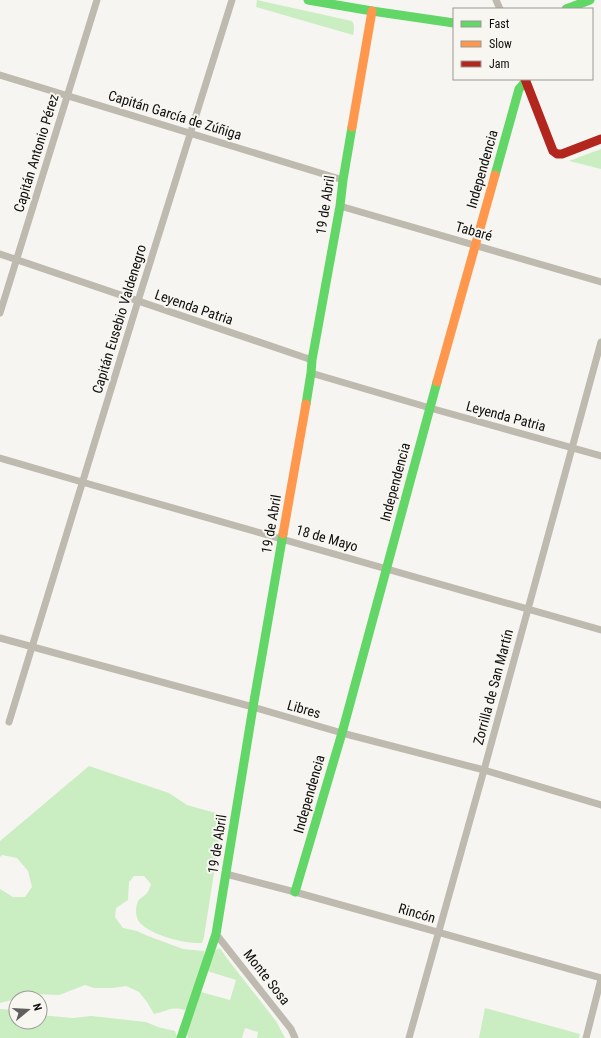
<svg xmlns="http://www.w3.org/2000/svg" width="601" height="1038" font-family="'Roboto Condensed',sans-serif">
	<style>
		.green { fill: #caeec2 }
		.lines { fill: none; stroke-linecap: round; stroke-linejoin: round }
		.street { stroke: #bebaaf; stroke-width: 7 }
		.fast { stroke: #63d668; stroke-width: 9 }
		.slow { stroke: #ff974d; stroke-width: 9 }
		.jam { stroke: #b3261e; stroke-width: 9 }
		.labels { text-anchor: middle; stroke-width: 4; stroke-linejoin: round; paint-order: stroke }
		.street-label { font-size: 14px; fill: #0f0e0d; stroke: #f8f6f1 }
	</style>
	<rect width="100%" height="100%" fill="#f7f5f2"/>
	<path class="green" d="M257,0L352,21C355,26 354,30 353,35L256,7Z
		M601,149V169L569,161Z
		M89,766L169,793L187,805L223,815L204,937L202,943C185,944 154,936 141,924C136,920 135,910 137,904C138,898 144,897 147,893C149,890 150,887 151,884L144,876H134L129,882L128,900L116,908L115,917L123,928L137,931L148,936L183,949L204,951L205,961L189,1006L185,1010C169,1006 169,1011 154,1014L147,1002L139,992L126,986L112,988H94L85,985L59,995L32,994L20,998H16V999L0,1003V889L13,897H25L32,887L28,871L17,858L2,855L0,857V841Z
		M220,948L226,957L276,1021L285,1038H257L258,1032L245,1028L242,1038H188L187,1034L201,992L230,1000L236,980L207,971L214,951Z
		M485,1008L580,1034L579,1038H479Z
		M0,1009L16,1010V1022H40V1015L73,1018L91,1016L146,1022L158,1027L175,1031L177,1037V1038H0Z"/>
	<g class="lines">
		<path class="street" d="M496,0L500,9
			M0,75L343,180
			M340,206L601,282
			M0,254L312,360
			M0,313L97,0
			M311,373L430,408L601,456
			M0,458L82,482L601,630
			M0,638L253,707L342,733L484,770L601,805
			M9,722L138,301L232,0
			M226,874L295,892L601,978
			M216,934L291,1029L295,1038
			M409,1038L484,770L601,342
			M586,1038L601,979"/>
		<path class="fast" d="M308,0L372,11L454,23
			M566,9L590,0
			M495,175L519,89L526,81
			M306,404L311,373L312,360L340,206L343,180L352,127
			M295,892L342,733L437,382
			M181,1038L216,934L253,707L283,534"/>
		<path class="slow" d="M352,127L372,11
			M437,382L495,175
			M283,534L306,404"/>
		<path class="jam" d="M525,79L553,151L557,154H562L601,139"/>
	</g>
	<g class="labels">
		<g class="street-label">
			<text transform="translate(175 115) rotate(17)" y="5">Capitán García de Zúñiga</text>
			<text transform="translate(36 153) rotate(-73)" y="5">Capitán Antonio Pérez</text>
			<text transform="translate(482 169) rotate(-74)" y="5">Independencia</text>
			<text transform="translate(325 205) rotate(-81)" y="5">19 de Abril</text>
			<text transform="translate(474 231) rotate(16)" y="5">Tabaré</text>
			<text transform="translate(194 307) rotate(19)" y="5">Leyenda Patria</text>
			<text transform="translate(119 319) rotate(-73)" y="5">Capitán Eusebio Valdenegro</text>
			<text transform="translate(506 416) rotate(15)" y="5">Leyenda Patria</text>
			<text transform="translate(395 482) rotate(-75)" y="5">Independencia</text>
			<text transform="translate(271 524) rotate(-80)" y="5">19 de Abril</text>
			<text transform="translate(327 538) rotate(16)" y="5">18 de Mayo</text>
			<text transform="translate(493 687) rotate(-75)" y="5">Zorrilla de San Martín</text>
			<text transform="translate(304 709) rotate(16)" y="5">Libres</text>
			<text transform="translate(309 794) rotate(-74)" y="5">Independencia</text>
			<text transform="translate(217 844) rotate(-81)" y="5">19 de Abril</text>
			<text transform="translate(417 913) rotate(16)" y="5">Rincón</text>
			<text transform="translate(267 977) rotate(52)" y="5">Monte Sosa</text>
		</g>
	</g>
	<rect x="453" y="8" width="140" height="72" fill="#f8f6f1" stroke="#9b9996"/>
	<rect x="461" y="21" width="20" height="6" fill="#63d668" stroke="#9b9996"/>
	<text x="489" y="28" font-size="12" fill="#0f0e0d">Fast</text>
	<rect x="461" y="41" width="20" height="6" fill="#ff974d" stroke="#9b9996"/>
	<text x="489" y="48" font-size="12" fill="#0f0e0d">Slow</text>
	<rect x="461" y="61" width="20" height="6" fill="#b3261e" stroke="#9b9996"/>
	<text x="489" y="68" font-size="12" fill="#0f0e0d">Jam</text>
	<g transform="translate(28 1010) rotate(72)"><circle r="19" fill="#f8f6f1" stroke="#9b9996"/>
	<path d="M0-3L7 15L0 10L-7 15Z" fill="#605f5d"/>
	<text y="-6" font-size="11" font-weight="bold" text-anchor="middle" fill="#0f0e0d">N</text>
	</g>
</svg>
